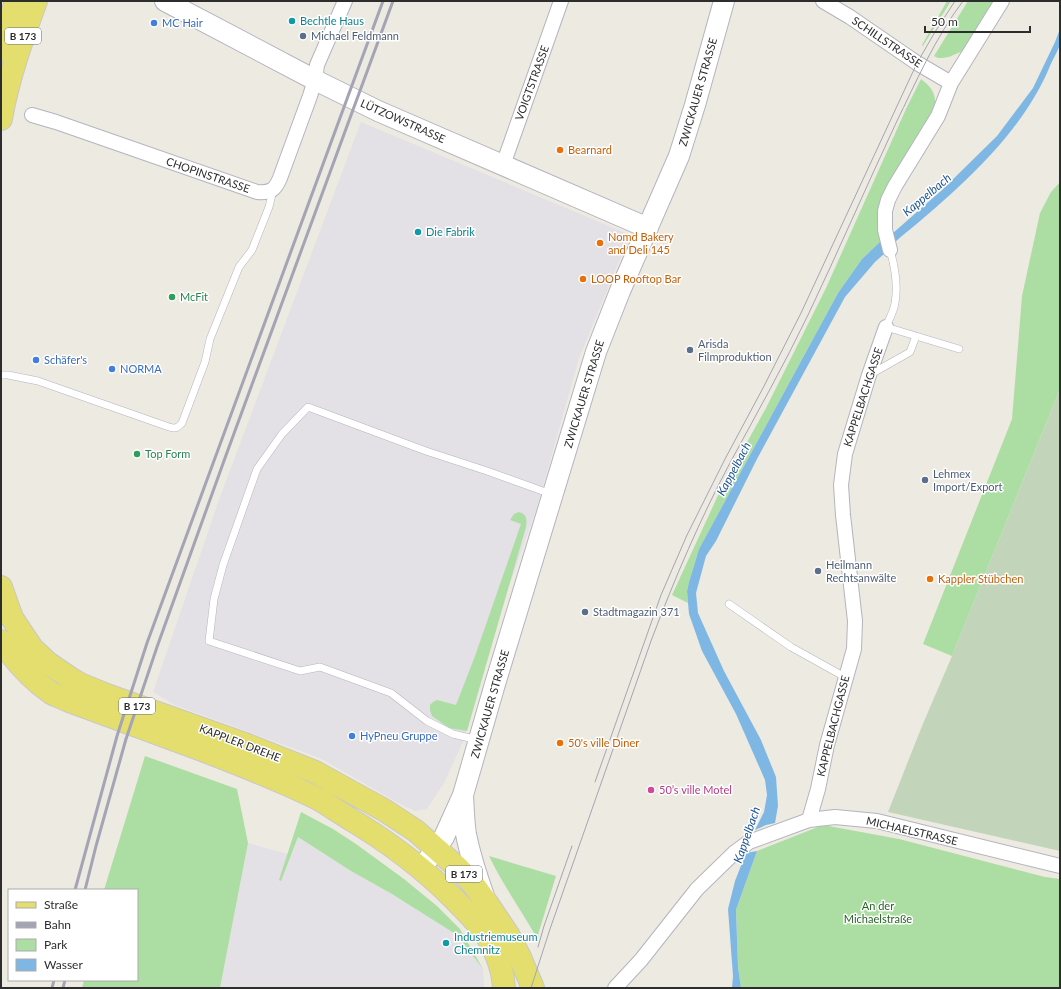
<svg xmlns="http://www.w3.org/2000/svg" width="1061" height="989" font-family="Lato,sans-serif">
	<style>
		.industrial { fill: #e3e0e6 }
		.green { fill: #acdea3 }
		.cemetery { fill: #c2d5ba }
		.water { fill: #7fb7e4 }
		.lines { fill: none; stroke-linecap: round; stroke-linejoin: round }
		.lane-casing { stroke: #b4b4bf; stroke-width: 8 }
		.street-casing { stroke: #b4b4bf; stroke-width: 16 }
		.secondary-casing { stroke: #b4b4bf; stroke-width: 22 }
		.primary-casing { stroke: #c8c8c8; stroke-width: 24 }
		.lane { stroke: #fff; stroke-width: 7 }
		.street { stroke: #fff; stroke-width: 14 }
		.secondary { stroke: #fff; stroke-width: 20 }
		.primary { stroke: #e4de6f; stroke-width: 22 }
		.tram { stroke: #a4a4b5; stroke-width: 1 }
		.rail { stroke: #a4a4b5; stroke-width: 3 }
		.culture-dot { fill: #0f9aa8; stroke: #fff; stroke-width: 1.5 }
		.shop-dot { fill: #3f7fe0; stroke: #fff; stroke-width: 1.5 }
		.service-dot { fill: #5c6f8a; stroke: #fff; stroke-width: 1.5 }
		.food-dot { fill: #e8710a; stroke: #fff; stroke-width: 1.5 }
		.leisure-dot { fill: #2e9e5b; stroke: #fff; stroke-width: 1.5 }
		.hotel-dot { fill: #d1479c; stroke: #fff; stroke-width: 1.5 }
		.labels { text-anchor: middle; stroke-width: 3; stroke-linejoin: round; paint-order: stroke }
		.shield { fill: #fff; stroke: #6c6c6c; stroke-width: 1 }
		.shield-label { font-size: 10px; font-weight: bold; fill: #2d2d2d }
		.culture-label { font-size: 11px; fill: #0d838f; stroke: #fff; text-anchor: start }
		.shop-label { font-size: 11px; fill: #366cbe; stroke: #fff; text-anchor: start }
		.service-label { font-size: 11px; fill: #4e5e75; stroke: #fff; text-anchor: start }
		.street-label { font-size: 11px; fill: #2d2d2d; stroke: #fff }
		.food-label { font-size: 11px; fill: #c56008; stroke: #fff; text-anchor: start }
		.leisure-label { font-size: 11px; fill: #27864d; stroke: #fff; text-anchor: start }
		.hotel-label { font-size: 11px; fill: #b23c85; stroke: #fff; text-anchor: start }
		.park-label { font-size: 11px; fill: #246522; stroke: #fff }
		.water-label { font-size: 12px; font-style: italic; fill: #1b5493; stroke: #fff }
	</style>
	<rect width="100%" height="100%" fill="#edeae1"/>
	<path class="industrial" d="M361,122L630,235L579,358L537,507L490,640L463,742L444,783L427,809L415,811L400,804L320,758L175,705L153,692L220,497Z
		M298,837L351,871L392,894L457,935L483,969L484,988H220L248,843L291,855Z"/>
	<path class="green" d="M947,1H951L923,46L922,45Z
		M968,1H997L965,50L949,57L942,58H938L934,56Z
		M921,79C933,88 936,94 935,109L896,177L881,241L862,259L838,293L699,549L689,582L687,591L688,603L672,595L720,491L766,408L826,288L906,109Z
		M1060,182V389L952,656L923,644L1012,419L1022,296L1040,213L1051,192Z
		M519,512C527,514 527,520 526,527L467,731L449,728L432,716L430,710V705L433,702L437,700L456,705L475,656L521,524L510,520L514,514Z
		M145,756L237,789L248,843L220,988H82L84,980H137V890H104Z
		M301,812L333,829L356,844L404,879L437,906L460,929L483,969L457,935L392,894L351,871L298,837L281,881L279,880Z
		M823,825L899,839L1045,877L1060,879V988H741L738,967L736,910L757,851Z
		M489,856L556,876L537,938C521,910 503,885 489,856Z"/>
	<path class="cemetery" d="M1060,389V851L888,812L922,726L952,656Z"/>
	<path class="water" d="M1060,29C1060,34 1061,39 1060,44C1058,51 1053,59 1050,66C1021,137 953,194 895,242L893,233L942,190L997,136L1033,88L1055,42Z
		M881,241L884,254L875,262L845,297L757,459L716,541L706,556L696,593L698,613L724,671L761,740L776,777L778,806L775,823L766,825L755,830L764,812L767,795L765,780L736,714L702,651L689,614L687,591L689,582L699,549L838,293L862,259Z
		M757,851L736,910L738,967L741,988H732L733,976L728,909L735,881L746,853Z"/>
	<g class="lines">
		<g class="lane-casing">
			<path id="lane" d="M890,250C895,267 898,286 895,303C894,311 889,319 886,327L959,349
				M871,374L910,352L916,336
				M1,375H8L38,381L169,427C175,429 178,428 182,423L205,362L210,339L239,267L252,250L269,207L273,190
				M729,604L791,647L845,677
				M478,740L453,734L427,721L391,693L320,667L300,671L209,641L214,599L223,565L257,469L282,434L308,407L426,451L487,471L551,494"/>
		</g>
		<g class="street-casing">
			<path id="street" d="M823,1L850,17L917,63L951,83
				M32,115L56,122L257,192C271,193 275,190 280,178L310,96L315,80L317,65L345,1
				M503,165L561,1
				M890,250L885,230V211L888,200L895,186L938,116L951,83L1002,1
				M809,820L818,789L827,745L854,649L855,621L843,515L841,485L845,454L869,375L886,327
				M615,988L641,960L697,889L734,853L749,842L809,820L835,817L877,821L1060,866"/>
		</g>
		<g class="secondary-casing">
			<path id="secondary" d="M165,1L315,80L378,111L648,228
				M463,797C464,809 464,822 466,834C470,855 477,876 484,896
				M421,869L444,837L463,795L495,684L596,352L620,291L679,156L695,105L724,1"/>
		</g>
		<g class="primary-casing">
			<path id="primary" d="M1,50L16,1
				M1,119C8,78 22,40 36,1
				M1,587L12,618L32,648L48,663L70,678L80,684L107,695L245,744L315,772L384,810L416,831L458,868L473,884L487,903L509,936L519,955L533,988
				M1,641C15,661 31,679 51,693C57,696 63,698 69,701C113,717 158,734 202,750C243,766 283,781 322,801C331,807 341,813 350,819C387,841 422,867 453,898C463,908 473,918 482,929C494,945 503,968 504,988"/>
		</g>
		<use href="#lane" class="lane"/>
		<use href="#street" class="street"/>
		<use href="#secondary" class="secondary"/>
		<use href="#primary" class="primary"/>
		<path class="tram" d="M595,782L661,595L687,535L725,459L763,388L801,313L917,63L935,32L955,1
			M538,947L544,926L572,846
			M531,988L550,929L651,641C674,580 700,519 731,461C757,413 784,365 808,315C838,252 866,187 896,123C916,82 935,38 963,1"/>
		<path class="rail" d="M75,890L117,736L147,643L383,1
			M85,890L96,846L126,739L157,647L225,458L393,1
			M52,988L54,980
			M63,988L65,980"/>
	</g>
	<g class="culture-dot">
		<circle cx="292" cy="21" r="4"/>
		<circle cx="418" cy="232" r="4"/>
		<circle cx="446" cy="943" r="4"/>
	</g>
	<g class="shop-dot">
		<circle cx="154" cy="23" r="4"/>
		<circle cx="36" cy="360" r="4"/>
		<circle cx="112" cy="369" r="4"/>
		<circle cx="352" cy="736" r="4"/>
	</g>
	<g class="service-dot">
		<circle cx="303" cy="36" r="4"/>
		<circle cx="690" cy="350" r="4"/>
		<circle cx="925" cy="480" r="4"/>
		<circle cx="818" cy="571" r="4"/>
		<circle cx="585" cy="612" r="4"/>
	</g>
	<g class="food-dot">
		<circle cx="560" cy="150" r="4"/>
		<circle cx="600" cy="243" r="4"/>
		<circle cx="583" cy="279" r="4"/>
		<circle cx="930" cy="579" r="4"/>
		<circle cx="560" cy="743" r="4"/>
	</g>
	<g class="leisure-dot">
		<circle cx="172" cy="297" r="4"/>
		<circle cx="137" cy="454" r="4"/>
	</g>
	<circle class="hotel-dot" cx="651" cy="790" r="4"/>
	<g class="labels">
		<g class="shield">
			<rect x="5" y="28" width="36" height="16" rx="3"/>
			<rect x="119" y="698" width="36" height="16" rx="3"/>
			<rect x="446" y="866" width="36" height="16" rx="3"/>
		</g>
		<g class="shield-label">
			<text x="23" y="40">B 173</text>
			<text x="137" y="710">B 173</text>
			<text x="464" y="878">B 173</text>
		</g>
		<g class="culture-label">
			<text x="300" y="25">Bechtle Haus</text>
			<text x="426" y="236">Die Fabrik</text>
			<text x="454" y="941">Industriemuseum<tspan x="454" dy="13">Chemnitz</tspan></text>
		</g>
		<g class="shop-label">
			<text x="162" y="27">MC Hair</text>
			<text x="44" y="364">Schäfer's</text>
			<text x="120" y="373">NORMA</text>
			<text x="360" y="740">HyPneu Gruppe</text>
		</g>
		<g class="service-label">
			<text x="311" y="40">Michael Feldmann</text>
			<text x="698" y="348">Arisda<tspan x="698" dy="13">Filmproduktion</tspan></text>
			<text x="933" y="478">Lehmex<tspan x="933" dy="13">Import/Export</tspan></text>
			<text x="826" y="569">Heilmann<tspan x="826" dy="13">Rechtsanwälte</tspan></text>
			<text x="593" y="616">Stadtmagazin 371</text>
		</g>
		<g class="street-label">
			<text transform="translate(887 42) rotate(34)" y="4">SCHILLSTRASSE</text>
			<text transform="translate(532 83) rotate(-70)" y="4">VOIGTSTRASSE</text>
			<text transform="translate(698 92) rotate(-74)" y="4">ZWICKAUER STRASSE</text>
			<text transform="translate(403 121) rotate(24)" y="4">LÜTZOWSTRASSE</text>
			<text transform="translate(208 175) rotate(19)" y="4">CHOPINSTRASSE</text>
			<text transform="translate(584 394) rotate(-73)" y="4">ZWICKAUER STRASSE</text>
			<text transform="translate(863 397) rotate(-72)" y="4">KAPPELBACHGASSE</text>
			<text transform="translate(490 704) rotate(-74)" y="4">ZWICKAUER STRASSE</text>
			<text transform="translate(833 726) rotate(-76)" y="4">KAPPELBACHGASSE</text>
			<text transform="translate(240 743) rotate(21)" y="4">KAPPLER DREHE</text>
			<text transform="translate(912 831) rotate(13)" y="4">MICHAELSTRASSE</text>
		</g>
		<g class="food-label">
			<text x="568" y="154">Bearnard</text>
			<text x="608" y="241">Nomd Bakery<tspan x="608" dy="13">and Deli 145</tspan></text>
			<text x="591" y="283">LOOP Rooftop Bar</text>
			<text x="938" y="583">Kappler Stübchen</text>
			<text x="568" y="747">50's ville Diner</text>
		</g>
		<g class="leisure-label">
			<text x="180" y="301">McFit</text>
			<text x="145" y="458">Top Form</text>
		</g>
		<g class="hotel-label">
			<text x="659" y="794">50’s ville Motel</text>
		</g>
		<g class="park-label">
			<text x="878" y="910">An der<tspan x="878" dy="13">Michaelstraße</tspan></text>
		</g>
		<g class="water-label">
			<text transform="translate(927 195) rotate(-40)" y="4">Kappelbach</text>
			<text transform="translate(734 469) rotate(-62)" y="4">Kappelbach</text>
			<text transform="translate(747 835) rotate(-71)" y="4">Kappelbach</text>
		</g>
	</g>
	<rect width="1061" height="989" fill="none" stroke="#2d2d2d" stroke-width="4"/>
	<rect x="8" y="889" width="130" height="92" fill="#ffffff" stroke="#ababab"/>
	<rect x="16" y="902" width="20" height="6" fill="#e4de6f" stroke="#ababab"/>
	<text x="44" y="909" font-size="12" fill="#2d2d2d">Straße</text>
	<rect x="16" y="922" width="20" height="6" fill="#a4a4b5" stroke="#ababab"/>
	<text x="44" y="929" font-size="12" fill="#2d2d2d">Bahn</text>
	<rect x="16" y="939" width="20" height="12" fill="#acdea3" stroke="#ababab"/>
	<text x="44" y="949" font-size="12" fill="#2d2d2d">Park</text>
	<rect x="16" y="959" width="20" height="12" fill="#7fb7e4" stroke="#ababab"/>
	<text x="44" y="969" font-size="12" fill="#2d2d2d">Wasser</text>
	<path d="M925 26v6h105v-6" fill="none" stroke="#2d2d2d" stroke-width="2"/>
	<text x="931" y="26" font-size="12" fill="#2d2d2d" stroke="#ffffff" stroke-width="3" paint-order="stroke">50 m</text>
</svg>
